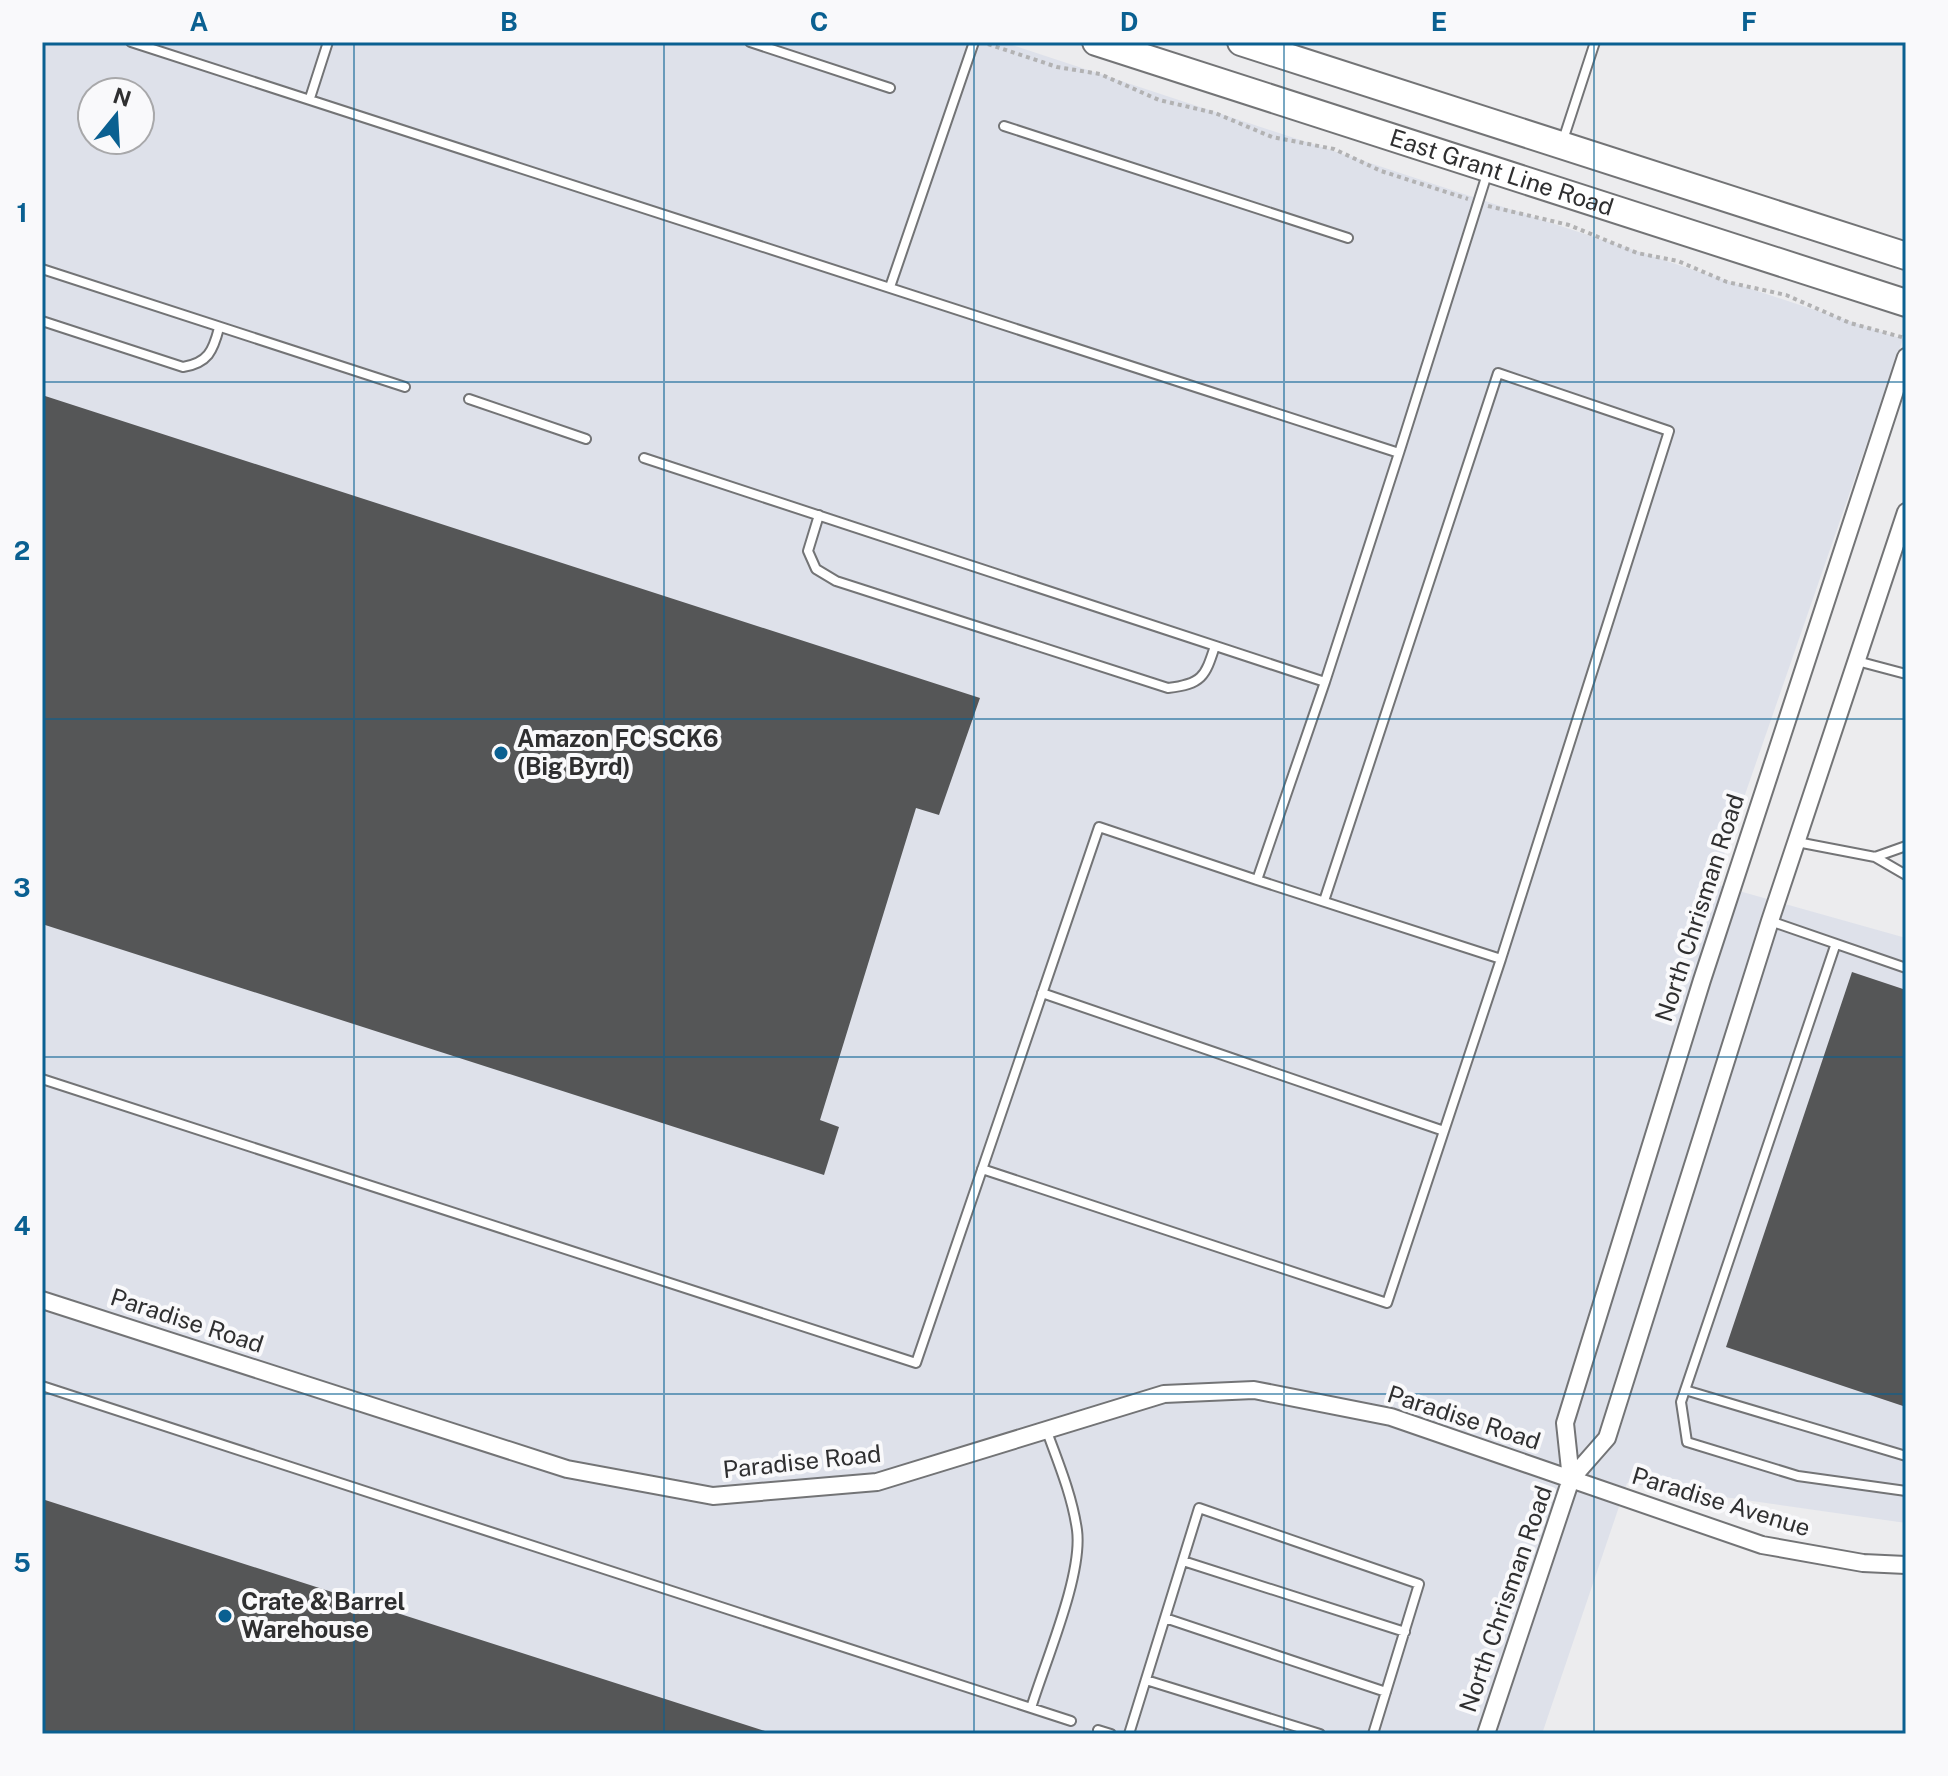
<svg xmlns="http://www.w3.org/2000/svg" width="1948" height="1776" font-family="'Public Sans',sans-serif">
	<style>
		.built { fill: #dee1ea; fill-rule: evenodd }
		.building { fill: #555657 }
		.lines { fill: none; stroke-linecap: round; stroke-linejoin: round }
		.service-casing { stroke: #737476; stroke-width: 12 }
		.minor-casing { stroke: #737476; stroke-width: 20 }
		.primary-casing { stroke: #737476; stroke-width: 30 }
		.path { stroke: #b2b2b3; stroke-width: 4; stroke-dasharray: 4 4; stroke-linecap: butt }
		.service { stroke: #fff; stroke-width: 8 }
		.minor { stroke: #fff; stroke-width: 16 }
		.primary { stroke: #fff; stroke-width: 26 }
		.grid { fill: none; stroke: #0a6091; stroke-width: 2; stroke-opacity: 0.55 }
		.poi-dot { fill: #0a6091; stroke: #f9f9fb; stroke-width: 3 }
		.labels { text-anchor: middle; stroke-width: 8; stroke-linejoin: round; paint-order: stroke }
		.street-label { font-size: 24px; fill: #2f2f30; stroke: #f9f9fb }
		.poi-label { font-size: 24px; font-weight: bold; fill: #2f2f30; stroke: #f9f9fb; text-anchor: start }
		.neatline { fill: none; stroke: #0a6091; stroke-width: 3 }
		.grid-label { font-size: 26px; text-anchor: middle; font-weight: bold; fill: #0a6091 }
	</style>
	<rect width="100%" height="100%" fill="#ececee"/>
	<path class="built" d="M42,42H1003L1903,339L1714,884L1906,938V1523L1627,1483L1542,1734H42ZM92,92H140V140H92Z"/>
	<path class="building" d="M42,395L980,698L939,815L916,808L820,1120L839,1127L824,1175L42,924Z
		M1852,972L1906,990V1407L1726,1347Z
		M42,1499L765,1731L764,1734H42Z"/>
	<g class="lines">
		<g class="service-casing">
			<path id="service" d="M131,42L1399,453L1325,682L644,458
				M750,42L890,88
				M310,98L328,42
				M1004,126L1348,238
				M1563,140L1595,42
				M42,269L405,387
				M890,287L974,42
				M42,321L183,367C208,363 213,351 219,328
				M469,399L586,439
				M1399,453L1488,171
				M819,515L808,551L816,569L836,581L1168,688C1202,684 1205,677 1215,646
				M1857,661L1906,674
				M1797,842L1875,857L1906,846
				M1875,857L1906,875
				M1257,880L1501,959L1669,431L1498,373L1324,901
				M1770,921L1906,968
				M1835,946L1681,1402L1687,1442L1798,1476L1906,1491
				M1042,993L1444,1131
				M42,1079L916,1363L1099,827L1257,880L1325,682
				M982,1169L1387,1303L1501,959
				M42,1386L1071,1721
				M1685,1390L1906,1456
				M1183,1561L1405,1632
				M1165,1618L1386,1692
				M1146,1680L1320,1734
				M1031,1708C1045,1662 1083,1575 1077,1530C1072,1495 1058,1462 1046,1429
				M1098,1730L1111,1734
				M1129,1734L1199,1508L1419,1584L1373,1734"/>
		</g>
		<g class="minor-casing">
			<path id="minor" d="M42,1300L567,1469L713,1496L877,1482L1164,1394L1254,1390L1391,1417L1762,1545L1863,1563L1906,1565
				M1571,1479L1565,1423L1702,980L1906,357
				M1486,1734L1571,1479L1607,1438L1770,921L1906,512"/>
		</g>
		<g class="primary-casing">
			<g id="primary">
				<path id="s1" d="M1096,42L1906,303"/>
				<path d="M1241,42L1906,256"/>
			</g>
		</g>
		<path class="path" d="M988,44L1057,67L1100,74L1159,100L1215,113L1272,137L1334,149L1381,171L1468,199
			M1488,206L1569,225L1637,253L1678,261L1727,282L1786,295L1850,323L1905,338"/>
		<use href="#service" class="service"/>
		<use href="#minor" class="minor"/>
		<use href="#primary" class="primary"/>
	</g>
	<path class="grid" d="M354,42V1734M664,42V1734M974,42V1734M1284,42V1734M1594,42V1734M42,382H1906M42,719H1906M42,1057H1906M42,1394H1906"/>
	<g class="poi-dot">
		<circle cx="501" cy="753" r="8"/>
		<circle cx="225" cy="1616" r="8"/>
	</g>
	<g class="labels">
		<g class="street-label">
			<text dy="8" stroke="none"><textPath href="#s1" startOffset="426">East Grant Line Road</textPath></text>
			<text transform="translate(1700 908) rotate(-72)" y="8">North Chrisman Road</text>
			<text transform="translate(187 1321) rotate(18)" y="8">Paradise Road</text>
			<text transform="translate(1464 1418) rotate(18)" y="8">Paradise Road</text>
			<text transform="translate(802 1462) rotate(-6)" y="8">Paradise Road</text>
			<text transform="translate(1721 1502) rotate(17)" y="8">Paradise Avenue</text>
			<text transform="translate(1506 1599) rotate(-71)" y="8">North Chrisman Road</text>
		</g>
		<g class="poi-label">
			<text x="517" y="747">Amazon FC SCK6<tspan x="517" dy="28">(Big Byrd)</tspan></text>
			<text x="241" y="1610">Crate &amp; Barrel<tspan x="241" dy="28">Warehouse</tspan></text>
		</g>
	</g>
	<rect width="1948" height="1776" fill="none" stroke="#f9f9fb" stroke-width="88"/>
	<g transform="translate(116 116) rotate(18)"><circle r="38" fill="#f9f9fb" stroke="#a8a8aa" stroke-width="2"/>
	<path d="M0-6L14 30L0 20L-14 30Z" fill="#0a6091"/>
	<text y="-12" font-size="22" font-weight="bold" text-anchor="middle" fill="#2f2f30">N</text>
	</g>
	<rect x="44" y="44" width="1860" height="1688" class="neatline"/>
	<g class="grid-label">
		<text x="199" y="31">A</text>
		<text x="509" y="31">B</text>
		<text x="819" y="31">C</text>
		<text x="1129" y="31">D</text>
		<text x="1439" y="31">E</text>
		<text x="1749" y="31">F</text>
		<text x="22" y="222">1</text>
		<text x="22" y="560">2</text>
		<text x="22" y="897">3</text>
		<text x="22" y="1235">4</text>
		<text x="22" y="1572">5</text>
	</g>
</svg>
